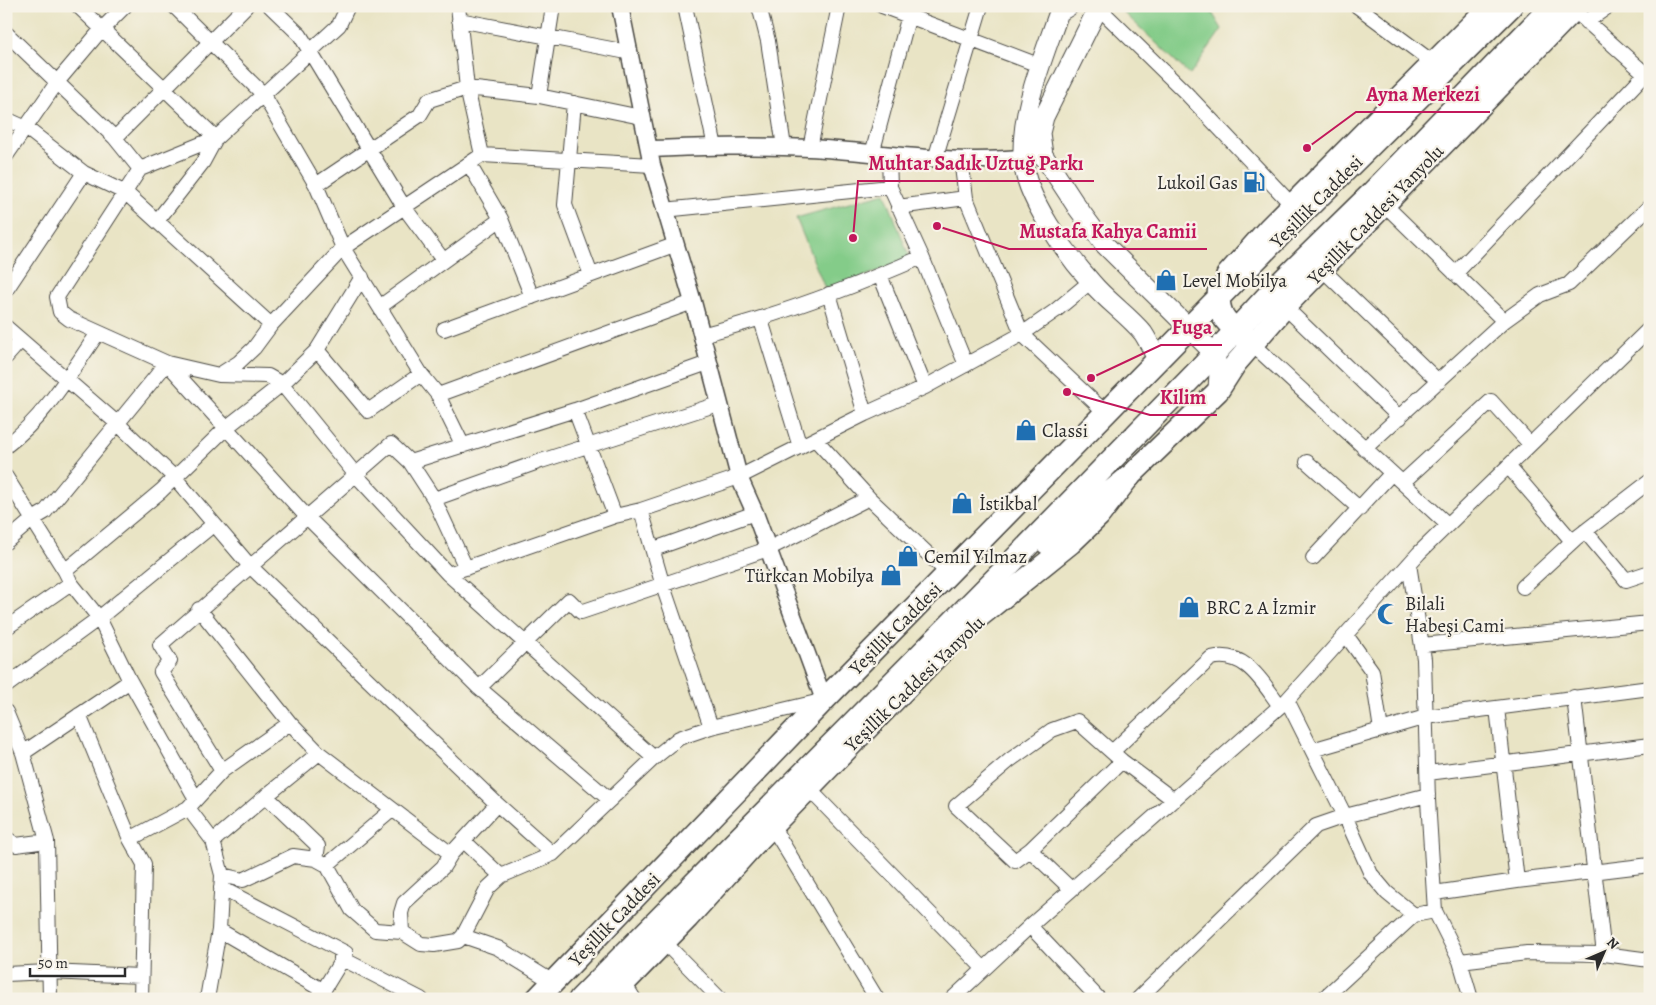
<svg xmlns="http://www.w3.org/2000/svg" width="1656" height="1005" font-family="Alegreya,serif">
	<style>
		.green { fill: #84cc89; stroke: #587c5a }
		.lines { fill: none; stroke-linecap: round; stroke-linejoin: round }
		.minor-casing { stroke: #484742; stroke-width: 16 }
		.tertiary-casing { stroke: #484742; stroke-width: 19 }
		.secondary-casing { stroke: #484742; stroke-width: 21 }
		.primary-casing { stroke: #484742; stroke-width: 24 }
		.trunk-casing { stroke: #484742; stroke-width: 25 }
		.minor { stroke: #fff; stroke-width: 14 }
		.tertiary { stroke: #fff; stroke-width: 16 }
		.secondary { stroke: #fff; stroke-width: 19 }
		.primary { stroke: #fff; stroke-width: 21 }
		.trunk { stroke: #fff; stroke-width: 22 }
		.labels { text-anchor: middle; stroke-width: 4.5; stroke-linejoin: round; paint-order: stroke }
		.poi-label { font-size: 19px; fill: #2b2b2b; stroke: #f7f3e8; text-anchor: start }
		.street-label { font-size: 19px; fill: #2b2b2b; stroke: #f7f3e8 }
		.leader { fill: none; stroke: #c2185b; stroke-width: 2 }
		.callout-dot { fill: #c2185b; stroke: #f7f3e8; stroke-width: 2 }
		.callout-label { font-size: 20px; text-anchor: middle; font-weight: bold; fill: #c2185b; stroke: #f7f3e8; stroke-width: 4.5; stroke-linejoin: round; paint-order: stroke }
	</style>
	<rect width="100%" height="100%" fill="#f7f3e8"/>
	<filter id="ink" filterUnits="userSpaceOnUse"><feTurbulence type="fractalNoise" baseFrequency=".02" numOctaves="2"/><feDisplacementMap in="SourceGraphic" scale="10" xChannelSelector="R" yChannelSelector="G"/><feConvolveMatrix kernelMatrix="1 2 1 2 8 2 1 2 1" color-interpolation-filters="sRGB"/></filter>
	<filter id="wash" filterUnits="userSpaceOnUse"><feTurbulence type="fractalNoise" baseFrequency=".0096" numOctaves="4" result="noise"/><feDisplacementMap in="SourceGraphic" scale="20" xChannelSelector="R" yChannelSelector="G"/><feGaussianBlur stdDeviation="1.12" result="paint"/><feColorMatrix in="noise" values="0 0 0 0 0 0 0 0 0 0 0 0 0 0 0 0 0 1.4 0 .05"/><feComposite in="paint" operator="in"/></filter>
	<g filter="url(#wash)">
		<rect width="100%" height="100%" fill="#e9e4c5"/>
		<path class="green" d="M1117,6H1208L1222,29L1190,75Z
			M885,193L910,259L826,291L796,218Z"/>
	</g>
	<g filter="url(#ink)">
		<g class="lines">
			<g class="minor-casing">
				<path id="minor" d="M78,6L216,138L140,169L57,297L60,312L69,319L167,363L219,375L268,376L282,384L356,475L448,574L654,758
					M174,6L263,94L316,185L343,248L421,374L438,395L463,446
					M270,6L300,35L404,207L443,260
					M685,6L715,147
					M759,6L768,41L784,147
					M882,6L1041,66
					M1357,6L1435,64
					M1099,8L1186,93L1292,205
					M1574,10L1650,78
					M459,20L627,52
					M1586,22L1609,6
					M6,33L115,138L140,169
					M539,96L553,6
					M574,103L565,205L591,275
					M6,119L26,128L84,173L126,193L271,325
					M115,138L246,6
					M810,148L839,6
					M872,154L909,15
					M482,155L652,165
					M6,156L58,81L101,30L125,6
					M889,156L890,187L922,257L966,365
					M935,159L981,6
					M961,159L966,198L1022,334L1107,414
					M469,164L501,219L532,297
					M316,185L420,115L429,100L467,88L539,96L641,117
					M1385,205L1504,321
					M898,207L966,198
					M664,210L890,187
					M157,221L203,162L216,138L339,25L348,6
					M1322,269L1439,382
					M1455,274L1645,74
					M880,275L925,387
					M6,290L84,173
					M829,294L865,414
					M381,306L501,219
					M1285,307L1400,418
					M761,320L800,447
					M6,327L118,424L175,478L250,566L497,804L553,854
					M1650,328L1419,553L1287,700L1345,816L1371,874L1387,893L1414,915L1435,911L1460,961L1527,953L1604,954L1650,960
					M444,329L674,245
					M701,335C777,316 851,288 922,257
					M1252,344L1447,524
					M317,350L368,411L421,374
					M6,357L21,340
					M219,375L238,363L254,348L271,325L343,248L482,155L467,88L458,6
					M438,395L693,302
					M575,410L615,516
					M816,440L869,498L949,574
					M6,446C45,417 71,372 98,333
					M1364,449L1504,321L1540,295L1569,284L1650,206
					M410,462L434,499L466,568
					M1307,462L1360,509
					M1508,466L1572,541
					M6,477L65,571
					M1403,482L1491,401L1530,444
					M434,499L541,461L718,404
					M641,510L739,477L865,414L925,387L1022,334L1055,311L1090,282
					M1585,531L1626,580L1650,572
					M6,542L33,519L45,512L167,363L307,517L479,688L610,800
					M654,549L755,513
					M1313,558L1391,474
					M1409,564L1424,659L1428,800L1435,911
					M448,574L615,516L641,510L663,586L711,727
					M71,583L99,618L130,681L196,799
					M1523,587L1575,539L1650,481
					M199,609L290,723L319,753L451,854L497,804
					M6,628L71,583L65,571L161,491L227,427L282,384L317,350L362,277
					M1346,635L1372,671L1381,730L1426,717L1650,688
					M1422,645L1650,623
					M6,686L99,618L214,524
					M479,688L569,600L581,612L768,549L869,498
					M1574,697L1604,954
					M6,712L23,753L47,841L50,999
					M79,715L130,839
					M1312,750L1381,730
					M1112,752L1211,658C1246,650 1262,682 1280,706
					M23,753L130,681
					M1122,761L1030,850L1015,861L956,806L1010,760L1052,730L1077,721L1122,761L1174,800
					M222,771L290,723
					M1428,773L1650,745
					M808,788L984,969
					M266,796L319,753
					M188,808L213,841L266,796L318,846L316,859
					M772,826L877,999
					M6,838L16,845L47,841
					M464,841L501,876
					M1030,850L1071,889
					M327,865L392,810
					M222,875L243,880L293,856L316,859L327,865L352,910L375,930L402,932L421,944L434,945L458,941L463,936L498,948L553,982
					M1517,881L1650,865
					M221,888L346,953L318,999
					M1434,893L1517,881L1497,708
					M219,930L324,991
					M402,932L401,913L404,903L443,867L451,854
					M463,936L488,888L501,876L553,854L654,758L679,738L711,727L821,701
					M664,942L720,999
					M341,958L421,999
					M1460,961L1471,999
					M6,974L49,972L140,976
					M624,983L634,999
					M141,999L144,864L130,839L188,808L222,771L161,672L170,661L160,645L391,444L410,462L575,410L708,363
					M207,999L219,930L222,875L213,841
					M952,999L1030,926
					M1099,999L1030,926L1287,700
					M1138,999L1316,826L1345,816L1428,795
					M1323,999L1414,915"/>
			</g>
			<g class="tertiary-casing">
				<path id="tertiary" d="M620,6L652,165L693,302L739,477L755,513L824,700
					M650,149C702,147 756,145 809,148C886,152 965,168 1043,155"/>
			</g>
			<g class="secondary-casing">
				<path id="secondary" d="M1069,6L1059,12C1043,59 1021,108 1023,159C1024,196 1067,255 1092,283C1107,301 1128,315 1143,333C1147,339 1151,347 1154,353
					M1099,6L1044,117L1040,133L1043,155L1077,207L1105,245L1214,353L1219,372L1218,391"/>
			</g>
			<g class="primary-casing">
				<path id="primary" d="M1227,275L1268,229L1490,6
					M609,999L688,918L751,848L964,629L1071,543L1099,516L1129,477L1218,391L1236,363L1285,307L1578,6"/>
			</g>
			<g class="trunk-casing">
				<path id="trunk" d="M1219,290C1216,321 1231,324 1252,344
					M1047,543L1129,477
					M537,999L824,700L1286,229L1511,6
					M580,999L1008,566L1202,367L1275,288L1372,193L1552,6"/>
			</g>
			<use href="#minor" class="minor"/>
			<use href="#tertiary" class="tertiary"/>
			<use href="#secondary" class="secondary"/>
			<use href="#primary" class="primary"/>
			<use href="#trunk" class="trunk"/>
		</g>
	</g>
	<defs>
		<g id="fuel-bare" transform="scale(1.725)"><path d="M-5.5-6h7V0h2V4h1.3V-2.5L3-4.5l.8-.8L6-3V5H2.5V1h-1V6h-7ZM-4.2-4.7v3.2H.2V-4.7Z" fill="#1f6fb2" stroke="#f7f3e8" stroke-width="2.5" paint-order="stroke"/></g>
		<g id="shop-bare" transform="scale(1.725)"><path d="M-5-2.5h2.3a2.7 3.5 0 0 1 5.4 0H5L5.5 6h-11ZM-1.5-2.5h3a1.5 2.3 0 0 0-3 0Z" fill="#1f6fb2" stroke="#f7f3e8" stroke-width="2.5" paint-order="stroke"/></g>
		<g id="mosque-bare" transform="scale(1.725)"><path d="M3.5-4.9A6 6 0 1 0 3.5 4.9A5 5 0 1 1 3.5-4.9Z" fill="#1f6fb2" stroke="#f7f3e8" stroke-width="2.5" paint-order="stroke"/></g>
	</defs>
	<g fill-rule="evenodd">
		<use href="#fuel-bare" x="1254" y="182"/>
		<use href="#shop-bare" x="1166" y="280"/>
		<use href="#shop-bare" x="1026" y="430"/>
		<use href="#shop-bare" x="962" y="503"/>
		<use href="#shop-bare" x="908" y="556"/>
		<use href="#shop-bare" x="891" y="575"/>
		<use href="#shop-bare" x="1189" y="607"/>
		<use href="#mosque-bare" x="1388" y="614"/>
	</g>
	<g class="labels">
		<g class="poi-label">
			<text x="1238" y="189" text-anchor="end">Lukoil Gas</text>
			<text x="1182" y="287">Level Mobilya</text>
			<text x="1042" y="437">Classi</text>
			<text x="979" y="510">İstikbal</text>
			<text x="924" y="563">Cemil Yılmaz</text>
			<text x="874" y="582" text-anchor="end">Türkcan Mobilya</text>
			<text x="1405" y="610">Bilali<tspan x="1405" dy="22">Habeşi Cami</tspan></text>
			<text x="1206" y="614">BRC 2 A İzmir</text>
		</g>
		<g class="street-label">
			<text transform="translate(1316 201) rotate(-45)" y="7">Yeşillik Caddesi</text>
			<text transform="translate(1375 214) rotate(-46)" y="7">Yeşillik Caddesi Yanyolu</text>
			<text transform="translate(895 628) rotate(-45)" y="7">Yeşillik Caddesi</text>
			<text transform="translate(914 683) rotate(-44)" y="7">Yeşillik Caddesi Yanyolu</text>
			<text transform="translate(614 919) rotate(-46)" y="7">Yeşillik Caddesi</text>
		</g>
	</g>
	<path class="leader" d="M1307 148L1356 112H1490M853 238L858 181H1094M937 226L1009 249H1207M1091 378L1161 345H1222M1067 392L1150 415H1217"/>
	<g class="callout-dot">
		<circle cx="1307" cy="148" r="5"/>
		<circle cx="853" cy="238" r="5"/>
		<circle cx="937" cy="226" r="5"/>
		<circle cx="1091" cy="378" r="5"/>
		<circle cx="1067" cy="392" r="5"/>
	</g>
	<g class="callout-label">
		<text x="1423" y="101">Ayna Merkezi</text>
		<text x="976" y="170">Muhtar Sadık Uztuğ Parkı</text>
		<text x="1108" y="238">Mustafa Kahya Camii</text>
		<text x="1192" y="334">Fuga</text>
		<text x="1183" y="404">Kilim</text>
	</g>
	<rect width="1656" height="1005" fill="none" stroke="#f7f3e8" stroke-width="25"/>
	<g transform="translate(1604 952) rotate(45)" stroke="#f7f3e8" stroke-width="4" paint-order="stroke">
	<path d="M0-4L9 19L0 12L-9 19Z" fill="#2b2b2b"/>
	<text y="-8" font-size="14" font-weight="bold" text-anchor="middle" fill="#2b2b2b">N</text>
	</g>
	<path d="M30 968v8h95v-8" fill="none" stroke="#2b2b2b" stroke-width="2.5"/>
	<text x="38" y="968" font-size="15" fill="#2b2b2b" stroke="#f7f3e8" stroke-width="4" paint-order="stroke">50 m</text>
</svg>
